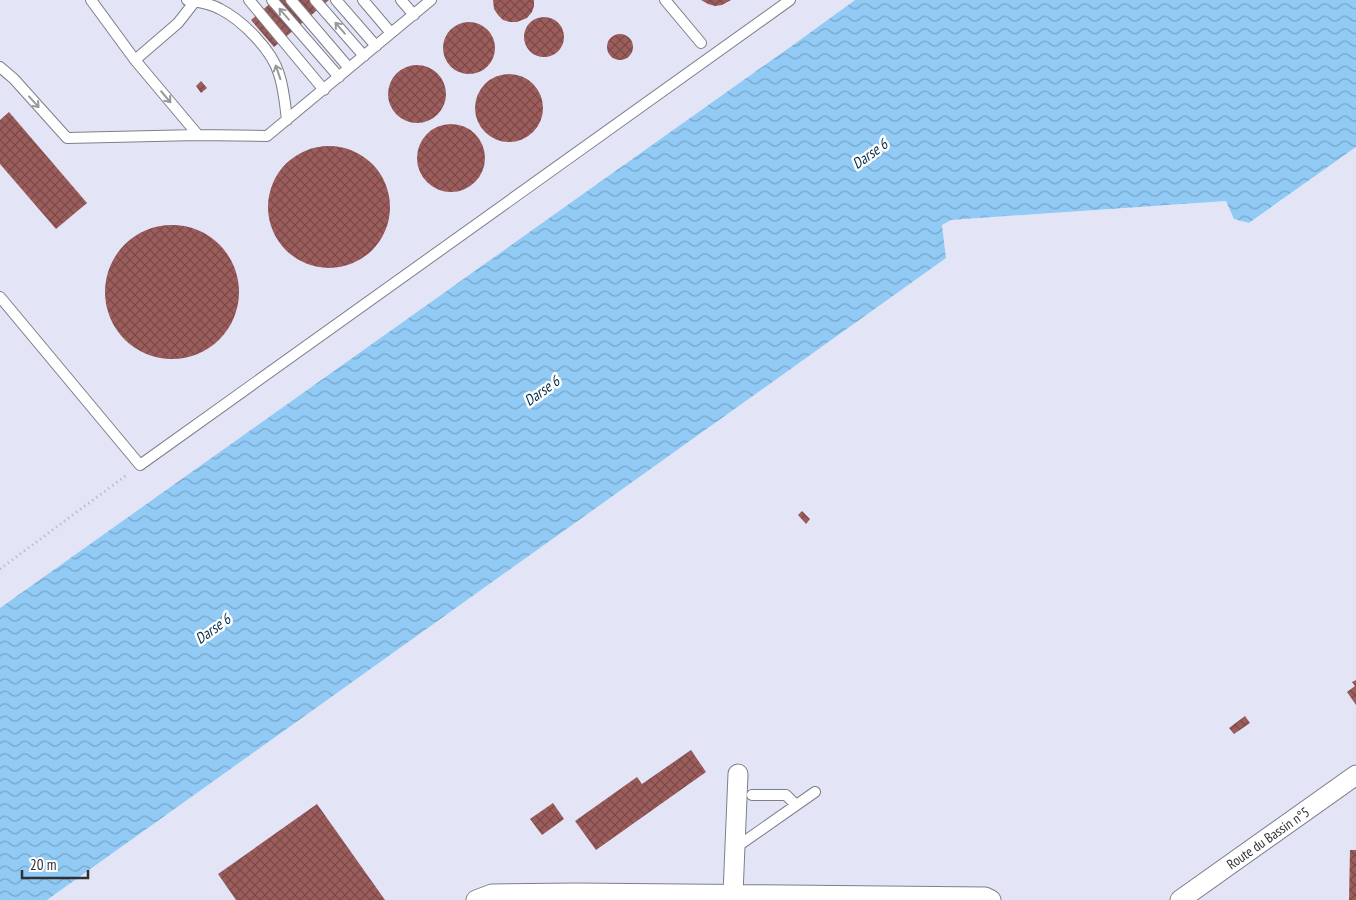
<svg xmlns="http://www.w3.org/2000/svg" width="1356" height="900" font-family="'PT Sans Narrow',sans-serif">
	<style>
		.built { fill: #e3e5f7 }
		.water { fill: url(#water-waves) }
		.building { fill: url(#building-cross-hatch) }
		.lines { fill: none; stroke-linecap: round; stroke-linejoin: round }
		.lane-casing { stroke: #7d7f88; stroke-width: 12 }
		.street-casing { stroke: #7d7f88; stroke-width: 21 }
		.path { stroke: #b1b2ba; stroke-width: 3; stroke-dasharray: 1 4; stroke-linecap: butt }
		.lane { stroke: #fff; stroke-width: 10 }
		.street { stroke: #fff; stroke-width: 19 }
		.oneway { stroke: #98989a }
		.labels { text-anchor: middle; stroke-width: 5; stroke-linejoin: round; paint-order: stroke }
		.street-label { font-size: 14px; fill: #313135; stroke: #fff }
		.water-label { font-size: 15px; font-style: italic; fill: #002f4b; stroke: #fff }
	</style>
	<defs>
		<pattern id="water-waves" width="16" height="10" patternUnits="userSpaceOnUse" patternTransform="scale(1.25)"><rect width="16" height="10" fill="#91caf5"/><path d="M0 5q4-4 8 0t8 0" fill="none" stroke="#77a5c7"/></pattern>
		<pattern id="building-cross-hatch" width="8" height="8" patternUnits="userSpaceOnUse" patternTransform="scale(1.25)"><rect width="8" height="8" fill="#9d5d5c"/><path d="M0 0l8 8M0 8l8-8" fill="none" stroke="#7a4a49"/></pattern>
	</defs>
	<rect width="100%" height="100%" fill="#f1f2fd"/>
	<path class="built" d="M0,0H855L793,45L0,608Z
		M1356,147V900H47L946,258L942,225L951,220L1227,201L1234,219L1250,223Z"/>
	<path class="water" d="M855,0H1356V147L1249,223L1234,219L1226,201L951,220L942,225L946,258L47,900H0V608L793,45Z"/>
	<path class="building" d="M274,0H329L274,47L251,20Z
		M493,0H534V6L532,12L527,18L517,22H510L503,20L498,15L494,9Z
		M701,0H731L722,5L715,6L708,4Z
		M524 37a20 20 0 1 1 40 0a20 20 0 1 1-40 0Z
		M443 48a26 26 0 1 1 52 0a26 26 0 1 1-52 0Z
		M607 47a13 13 0 1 1 26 0a13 13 0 1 1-26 0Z
		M388 94a29 29 0 1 1 58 0a29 29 0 1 1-58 0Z
		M475 108a34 34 0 1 1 68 0a34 34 0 1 1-68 0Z
		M201,81L207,88L201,93L196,86Z
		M9,112L87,203L56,229L0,164V120Z
		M417 158a34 34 0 1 1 68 0a34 34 0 1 1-68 0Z
		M268 207a61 61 0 1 1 122 0a61 61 0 1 1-122 0Z
		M105 292a67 67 0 1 1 134 0a67 67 0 1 1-134 0Z
		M802,511L810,519L806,524L798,515Z
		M1356,680V705L1347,692L1355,686L1352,682Z
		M1245,716L1250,723L1234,734L1229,728Z
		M691,750L706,772L596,850L575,821L637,777L642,784Z
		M553,803L564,819L542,835L530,819Z
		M317,804L385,900H236L218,874Z
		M1350,850H1356V900H1349Z"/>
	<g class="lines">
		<g class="lane-casing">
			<path id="lane" d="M91,0L135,60L198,135L267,136L431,0
				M187,0C198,2 210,3 220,9C242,20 272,50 279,74C284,89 285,104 287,120
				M249,0L324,90
				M272,0L339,77
				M291,0L349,68
				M315,0L364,56
				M336,0L376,46
				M363,0L391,33
				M401,0L414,15
				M665,0L701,43
				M135,60L178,23L196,0
				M0,67L14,79L67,138L198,135
				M0,297L140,465L790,0
				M752,795H786L796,805
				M735,848L815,792"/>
		</g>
		<g class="street-casing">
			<path id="street" d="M733,894L738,774
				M476,900L492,894L576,893L985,897L991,900
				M1180,900L1356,775"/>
		</g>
		<path class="path" d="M0,569L128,474"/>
		<use href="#lane" class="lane"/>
		<use href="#street" class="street"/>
	</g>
	<defs><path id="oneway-shaft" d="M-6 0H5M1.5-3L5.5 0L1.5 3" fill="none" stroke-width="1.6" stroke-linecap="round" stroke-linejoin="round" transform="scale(1.25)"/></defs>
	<g class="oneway">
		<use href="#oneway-shaft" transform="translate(284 14) rotate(-131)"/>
		<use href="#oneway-shaft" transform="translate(340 28) rotate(-131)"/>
		<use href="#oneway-shaft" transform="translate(278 72) rotate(-109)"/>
		<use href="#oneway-shaft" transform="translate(166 97) rotate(50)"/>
		<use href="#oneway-shaft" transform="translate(34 102) rotate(48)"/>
	</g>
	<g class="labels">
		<g class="street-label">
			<text transform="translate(1268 838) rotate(-35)" y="5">Route du Bassin n°5</text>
		</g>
		<g class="water-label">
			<text transform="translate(870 154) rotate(-36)" y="5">Darse 6</text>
			<text transform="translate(542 391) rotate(-36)" y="5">Darse 6</text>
			<text transform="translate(213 629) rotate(-36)" y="5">Darse 6</text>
		</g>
	</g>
	<path d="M22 870v8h66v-8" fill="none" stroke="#313135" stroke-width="2.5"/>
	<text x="30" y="870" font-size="15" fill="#313135" stroke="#ffffff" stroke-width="4" paint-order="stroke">20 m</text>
</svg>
